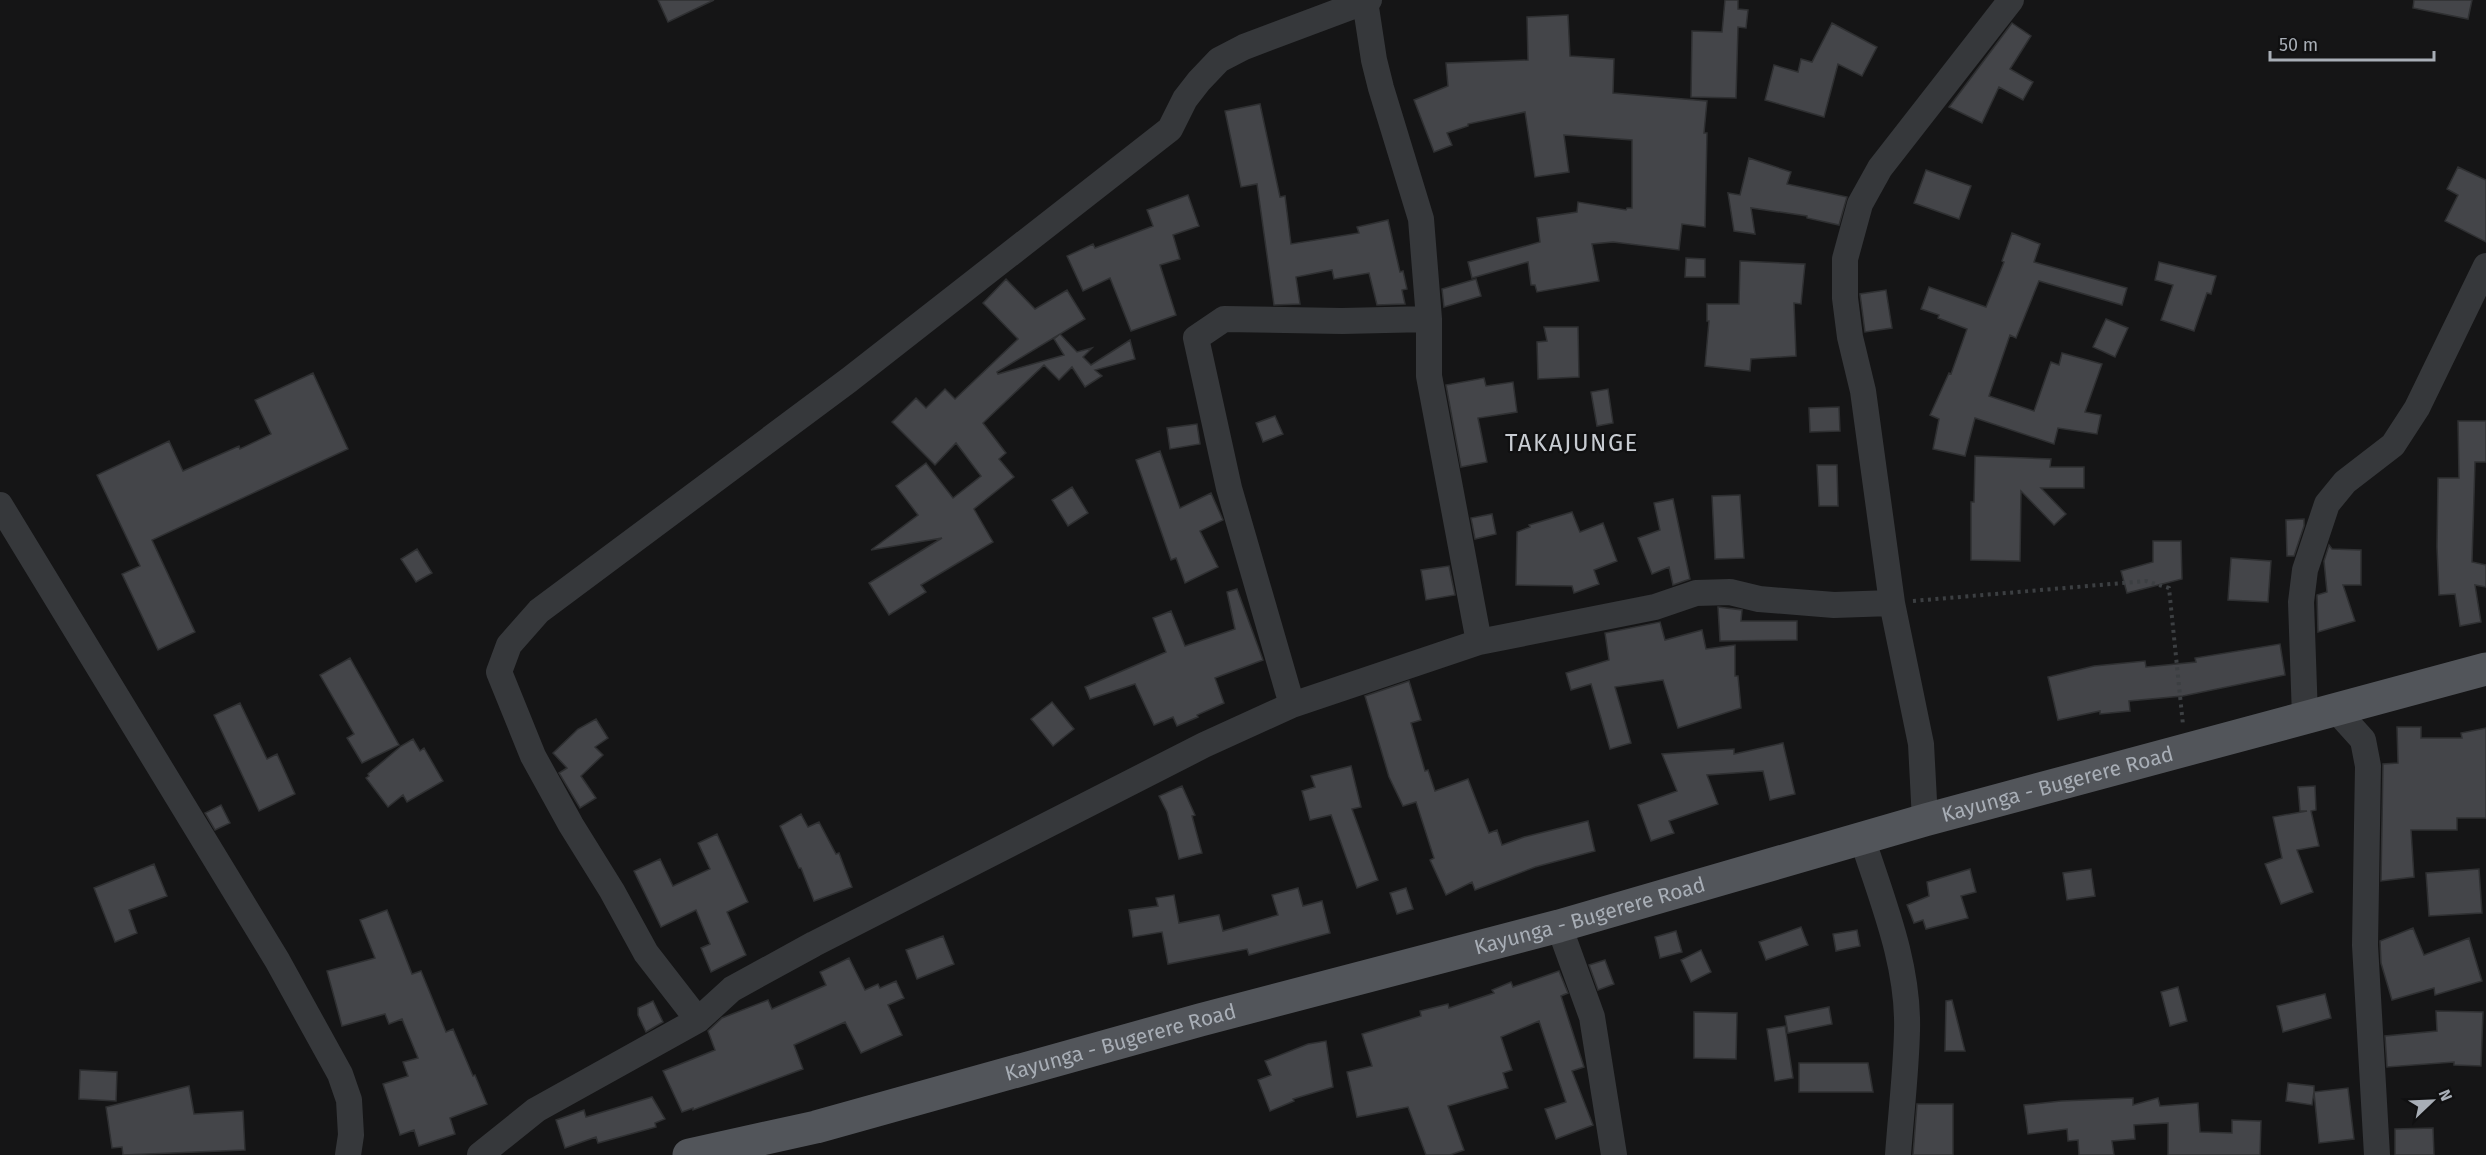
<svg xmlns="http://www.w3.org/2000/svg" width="2486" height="1155" font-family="'Fira Sans',sans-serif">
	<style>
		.building { fill: #444549; stroke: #2f3032; stroke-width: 1.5 }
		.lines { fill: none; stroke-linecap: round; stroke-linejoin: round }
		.path { stroke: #3c3f42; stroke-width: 4; stroke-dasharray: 3 4.5; stroke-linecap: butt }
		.minor { stroke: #36383b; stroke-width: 26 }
		.primary { stroke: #52555a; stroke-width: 33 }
		.labels { text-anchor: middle; stroke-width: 4.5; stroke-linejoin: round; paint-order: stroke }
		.street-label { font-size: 21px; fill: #a8aeb6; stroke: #101011 }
		.quarter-label { font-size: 24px; letter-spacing: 1.5px; fill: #c8ccd2; stroke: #101011 }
	</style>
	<rect width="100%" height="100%" fill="#151516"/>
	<path class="building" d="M658,0H714L668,22Z
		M1725,0H1738V9L1748,10L1746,28L1738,27L1736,98L1691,97L1692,31L1722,32Z
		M2414,0H2472L2468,19L2413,8Z
		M1568,15L1570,56L1614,59L1613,93L1707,101L1704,133H1707L1705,227L1682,224L1679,250L1613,242L1592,244L1599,281L1537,292L1535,285H1531L1528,262L1472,278L1468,262L1540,242L1537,218L1577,212L1578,202L1626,210L1627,208H1632V140L1564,135L1569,172L1535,177L1525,112L1468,124V126L1447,133L1452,145L1434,152L1414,100L1448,86L1446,63L1528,60L1527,17Z
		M1832,23L1877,47L1862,76L1838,64L1824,117L1765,100L1774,65L1798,72L1801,59L1812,62Z
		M2012,23L2031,36L2010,69L2033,82L2023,100L1999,87L1982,123L1949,107Z
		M1260,104L1280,197L1285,196L1291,244L1359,233L1357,227L1388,220L1400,272L1403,271L1407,289L1402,290L1405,304L1377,305L1369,273L1334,279L1332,270L1296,277L1300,304L1274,305L1257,184L1241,187L1225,111Z
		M1749,158L1791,172L1787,184L1847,197L1839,225L1807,218V216L1751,208L1755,234L1734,231L1728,193L1740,195Z
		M2458,167L2486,180V242L2445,221L2458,195L2447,189Z
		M1926,170L1971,186L1959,219L1914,203Z
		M1188,195L1199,226L1173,235L1180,259L1160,265L1176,315L1131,331L1110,278L1083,291L1067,256L1093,244L1095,248L1153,226L1147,210Z
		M2012,233L2040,244L2034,262L2127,288L2122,305L2039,281L2016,338L2010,335L1989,396L2034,411L2051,362L2059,365L2062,353L2102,364L2085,412L2101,415L2097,434L2058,428L2054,444L1975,418L1965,456L1933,449L1939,419L1930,415L1949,373L1951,374L1967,329L1938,318L1939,315L1921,309L1929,287L1986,307L2004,262L2002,261Z
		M1686,258L1705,259V277H1685Z
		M1740,261L1805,264L1801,304L1794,303L1796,356L1751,359L1750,371L1705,366L1709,321H1707V304H1739Z
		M2159,262L2216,276L2211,294L2207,293L2194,331L2161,320L2173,285L2155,280Z
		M1006,279L1035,309L1067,290L1085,319L997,372L998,374L1064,355L1054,339L1060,334L1077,352L1092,348L1083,357L1091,365L1130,340L1135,359L1095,370L1102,376L1085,387L1072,367L1059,380L1044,365L983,423L1006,453L999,459L1014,477L974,509L993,542L921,585L926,592L889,615L869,583L942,538L871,550L918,515L896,486L926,463L953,498L981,476L956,443L935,465L892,422L916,398L926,408L945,389L955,399L1018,339L983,303Z
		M1476,279L1481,296L1444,307L1442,289Z
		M1886,290L1892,328L1865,332L1860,294Z
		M2106,319L2128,328L2115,357L2093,347Z
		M1544,327H1578L1579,377L1538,379L1537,342L1547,341Z
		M313,373L348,449L152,540L195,632L158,650L122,574L140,566L97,475L169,441L183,471L239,446L240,449L271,434L255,400Z
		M1484,378L1486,386L1513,382L1517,412L1478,418L1487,462L1461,467L1446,385Z
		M1608,389L1613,423L1597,426L1591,392Z
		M1839,407L1840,431L1810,432L1809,408Z
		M1275,416L1283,434L1263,442L1256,423Z
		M2458,421H2486V462H2475L2472,562L2486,565V587L2475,585L2481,622L2460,626L2455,594L2439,595L2437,547L2438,478H2459Z
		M1197,424L1200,444L1170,449L1167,428Z
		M1160,451L1180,508L1211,493L1223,520L1200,531L1218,567L1185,583L1176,558L1171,560L1136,460Z
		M1975,456L2051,459L2050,467H2084V488H2041L2066,514L2054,525L2021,491L2020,561L1971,560V502H1974Z
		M1817,465H1837L1838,506H1819Z
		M1072,487L1088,513L1068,526L1052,500Z
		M1740,495L1744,558L1715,559L1712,496Z
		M1673,499L1690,579L1673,585L1669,567L1652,574L1638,538L1660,530L1654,503Z
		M1572,512L1580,532L1603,523L1617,561L1594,570L1599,584L1574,593L1572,586L1516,585L1517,532L1530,527L1529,525Z
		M1492,514L1496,534L1475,539L1471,518Z
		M2304,519V526L2294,556H2287L2286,520Z
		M2153,541H2181L2182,579L2127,593L2121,571L2153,562Z
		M2329,545L2332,549L2361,550V585H2343L2355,621L2318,632L2317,595L2327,592L2324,561Z
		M417,549L432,573L416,582L401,559Z
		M2231,558L2271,561L2268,602L2228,600Z
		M1449,566L1455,595L1426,600L1421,570Z
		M1237,589L1263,660L1215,678L1224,703L1197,715L1198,717L1177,726L1173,717L1154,725L1135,684L1090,699L1085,687L1166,652L1153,618L1171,611L1185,646L1235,629L1227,592Z
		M1718,607L1742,610L1741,621H1797V640L1720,641Z
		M1660,622L1665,640L1702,630L1706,649L1735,645V676H1738L1741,708L1678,728L1663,680L1615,687L1631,743L1610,749L1591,684L1571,690L1566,673L1609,660L1605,633Z
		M2280,644L2285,675L2183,696L2129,701L2130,711L2100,714V711L2058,720L2048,677L2094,666L2145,661L2146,667L2196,662L2195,658Z
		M350,658L399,745L362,763L347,738L354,734L320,675Z
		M1409,681L1421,720L1411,723L1425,771L1428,770L1435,791L1468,779L1489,833L1497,830L1502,845L1524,837L1588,821L1595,851L1535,867L1475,890L1472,882L1446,895L1430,860L1434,858L1416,802L1403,806L1389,777L1365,696Z
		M1052,702L1074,729L1053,746L1031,719Z
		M240,703L267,759L277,754L295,794L259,811L214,715Z
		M596,719L608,738L595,747L603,755L581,776L596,798L580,808L559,773L567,768L553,753L578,729Z
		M2397,727H2421V738H2462L2461,733L2486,728V818H2457V830H2411L2414,877L2381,881L2383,764L2398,763Z
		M413,739L420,751L424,748L443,781L407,802L403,795L388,807L366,778L369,776L368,774L401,746Z
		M1783,743L1795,794L1770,800L1763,771L1707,775L1718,804L1669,821L1674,833L1651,841L1638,805L1677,791L1662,754L1734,749V754Z
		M1351,766L1361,807L1352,809L1378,880L1357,888L1331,815L1310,820L1302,791L1315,787L1311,776Z
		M1182,786L1195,815L1192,816L1202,853L1179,859L1167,812L1159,796Z
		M2315,786L2316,810L2311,811L2319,846L2297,850L2313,892L2281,904L2265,864L2282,858L2273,817L2307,811H2300L2298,787Z
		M221,805L230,823L215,830L205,813Z
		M801,814L808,827L819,822L836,854L839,853L852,887L814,901L801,868H799L780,826Z
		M717,834L748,902L727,912L746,955L711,972L701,948L710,944L696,910L661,927L634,871L660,859L673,886L710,869L698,843Z
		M154,864L167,896L129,910L137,933L115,942L94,888Z
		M1970,869L1976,892L1961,896L1968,918L1926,929L1923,920L1914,923L1907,905L1929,896L1927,882Z
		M2091,869L2095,896L2067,900L2063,873Z
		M2479,869L2482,913L2429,916L2426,873Z
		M1298,888L1303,906L1322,901L1330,933L1249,955L1247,949L1168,964L1162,932L1133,937L1129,910L1158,906L1156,898L1174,895L1179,923L1219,915L1223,931L1278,915L1272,895Z
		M1406,888L1413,909L1397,914L1390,893Z
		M387,910L412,974L421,971L446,1032L453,1029L473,1076L475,1075L487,1104L450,1118L455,1134L419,1146L414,1130L400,1135L383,1084L408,1076L403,1062L418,1058L402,1019L389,1024L385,1014L342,1026L327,971L375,958L360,920Z
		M1801,927L1808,945L1766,960L1759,942Z
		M2413,928L2424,955L2469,938L2482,981L2435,995L2434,988L2392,1000L2381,963L2380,941Z
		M1857,930L1860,946L1836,951L1833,934Z
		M1676,931L1682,952L1660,958L1655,937Z
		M943,936L954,964L917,979L906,950Z
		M1701,950L1711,972L1691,982L1681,960Z
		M849,958L865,990L878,984L880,988L896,981L904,998L888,1005L902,1035L861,1053L845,1022L794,1045L803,1069L693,1110V1108L682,1112L663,1071L715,1050L708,1031L722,1018L768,1000L772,1009L826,985L820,972Z
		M1605,960L1614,984L1598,990L1589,965Z
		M1559,971L1568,993L1561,996L1584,1067L1572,1071L1593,1125L1556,1139L1545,1109L1566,1102L1539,1021L1501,1037L1512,1070L1503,1073L1508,1088L1448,1106L1464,1150L1450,1155H1426L1408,1107L1357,1117L1347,1072L1372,1066L1362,1034L1421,1016L1420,1011L1448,1004L1449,1008L1494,993L1492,990L1511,982L1513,987Z
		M2178,987L2187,1021L2170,1026L2161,992Z
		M2325,994L2331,1018L2283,1032L2277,1006Z
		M1952,1000L1965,1051H1945L1946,1001Z
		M653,1001L663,1022L646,1032L638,1015V1008Z
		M1829,1007L1832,1024L1788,1033L1785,1016Z
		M2436,1011L2483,1012L2481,1066L2454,1065V1062L2387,1067L2385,1036L2437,1031Z
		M1694,1012L1737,1013L1736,1059L1694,1058Z
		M1785,1026L1793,1078L1775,1081L1767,1029Z
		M1326,1041L1333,1087L1293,1099L1294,1101L1270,1111L1258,1080L1271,1075L1265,1061L1308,1044Z
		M1799,1063H1868L1873,1092H1799Z
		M80,1070L117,1072L116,1101L79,1099Z
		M2288,1083L2314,1086V1092L2348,1088L2354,1139L2319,1143L2314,1092L2312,1105L2286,1101Z
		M189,1086L194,1114L243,1111L245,1150L123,1155L122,1147L112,1148L106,1107Z
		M652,1097L665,1119L655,1123L656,1127L598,1143L596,1137L565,1148L556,1120L584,1110L586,1117Z
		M2133,1098V1105L2158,1098L2160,1106L2198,1103L2200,1132L2232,1133V1120L2261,1121L2260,1155H2168V1123L2134,1125L2135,1139L2112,1141L2114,1155H2079L2078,1140L2068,1141L2067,1129L2028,1134L2024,1105L2061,1101Z
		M1917,1104H1953V1155H1913Z
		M2433,1128L2434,1155H2395V1129Z"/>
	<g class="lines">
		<path class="path" d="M1913,601L2146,581L2169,588L2183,725"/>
		<path class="minor" d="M1365,1L1374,60L1381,88L1421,219L1429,319V376L1479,642
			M0,505L277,960L340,1074L349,1100L351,1135L348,1155
			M1292,705L1229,488L1196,338L1224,319L1342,321L1429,319
			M2335,709L2363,740L2368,766L2365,945L2377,1155
			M2305,717L2301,602L2305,570L2327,504L2345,482L2393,445L2417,408L2486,266
			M1925,820L1921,744L1892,603L1863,391L1850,337L1845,298V259L1860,204L1880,168L2011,0
			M1862,838C1882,900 1909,964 1907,1031C1906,1072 1901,1114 1898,1155
			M1559,926L1592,1017L1614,1155
			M698,1020L646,953L612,891L571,825L533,756L499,672L509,645L539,611L849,380L1170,129L1185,99L1199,81L1219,60L1244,47L1369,0
			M480,1155L536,1110L698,1020L732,989L814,944L1204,745L1292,705L1479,642L1655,607L1696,593L1730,592L1759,599L1834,605L1892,603"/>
		<path class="primary" id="s1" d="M689,1155L816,1127L1200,1020L1559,926L1925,820L2486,669"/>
	</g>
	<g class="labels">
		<g class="street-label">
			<text dy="7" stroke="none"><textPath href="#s1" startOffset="1418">Kayunga - Bugerere Road</textPath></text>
			<text dy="7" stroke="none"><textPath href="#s1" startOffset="932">Kayunga - Bugerere Road</textPath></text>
			<text dy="7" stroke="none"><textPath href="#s1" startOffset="446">Kayunga - Bugerere Road</textPath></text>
		</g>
		<g class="quarter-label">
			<text x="1572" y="451">TAKAJUNGE</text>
		</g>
	</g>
	<g transform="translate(2432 1101) rotate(67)" stroke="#101011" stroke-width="4.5" paint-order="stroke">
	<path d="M0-4.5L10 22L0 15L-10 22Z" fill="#a8aeb6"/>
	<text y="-9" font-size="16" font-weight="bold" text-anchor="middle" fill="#a8aeb6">N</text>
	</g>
	<path d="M2270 51v9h164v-9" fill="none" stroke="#a8aeb6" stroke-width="3"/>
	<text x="2279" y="51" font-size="18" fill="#a8aeb6" stroke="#101011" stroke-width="4.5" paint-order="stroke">50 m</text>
</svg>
